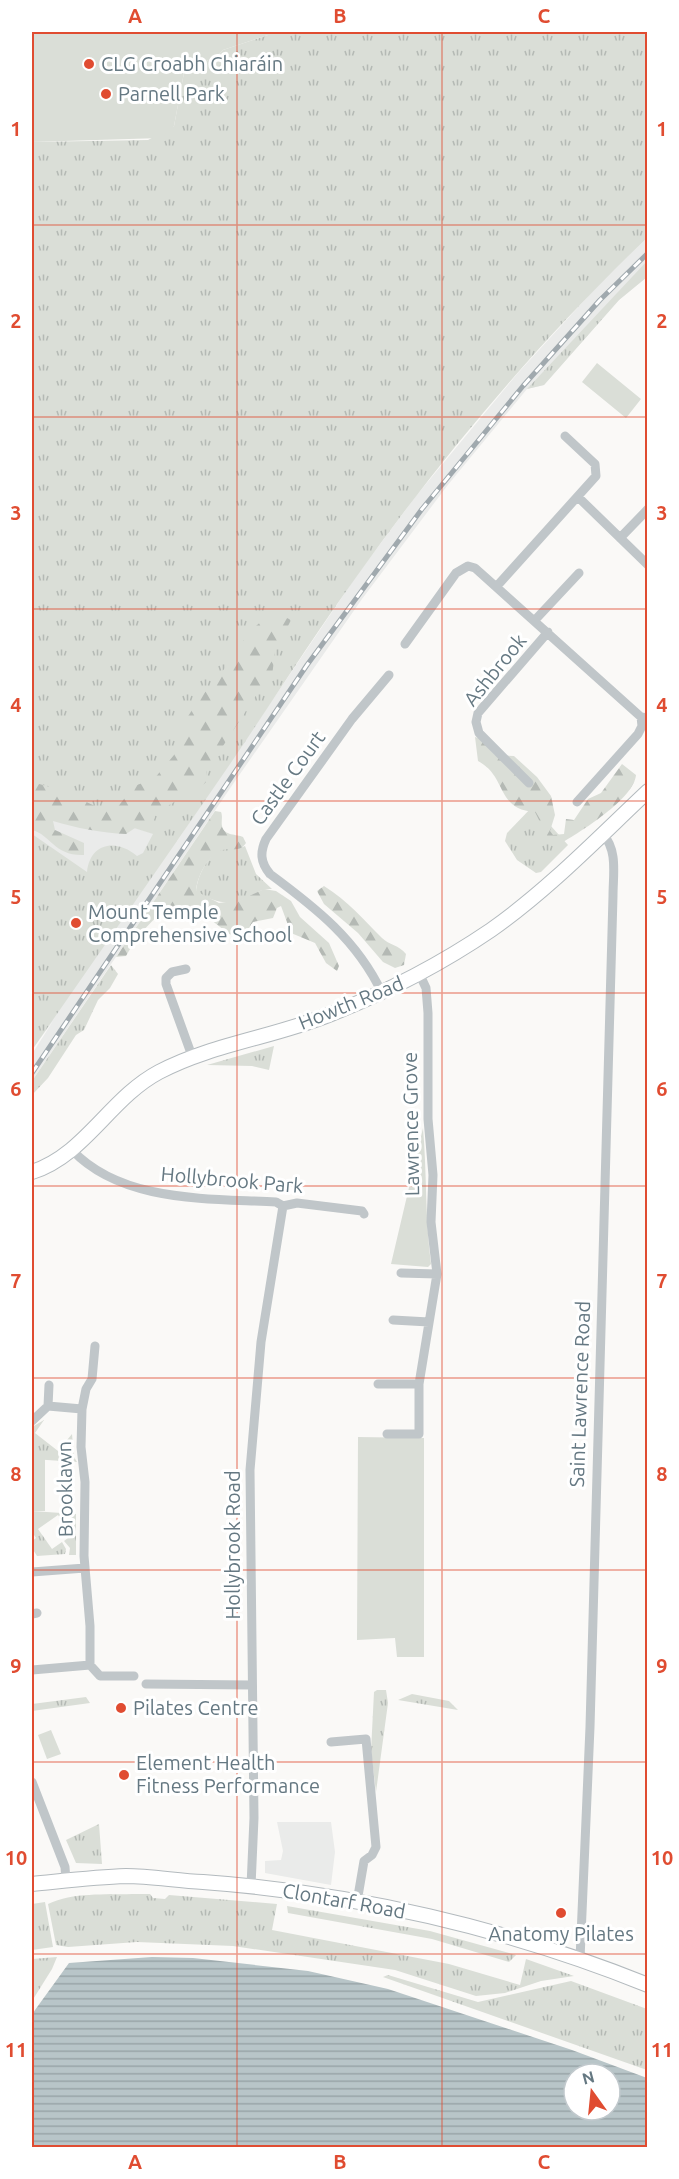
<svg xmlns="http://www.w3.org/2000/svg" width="679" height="2179" font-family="Ubuntu,sans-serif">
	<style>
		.built { fill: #eaebea }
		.grass { fill: url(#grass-tufts) }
		.forest { fill: url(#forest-firs) }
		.park { fill: #daded7 }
		.water { fill: url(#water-rules); fill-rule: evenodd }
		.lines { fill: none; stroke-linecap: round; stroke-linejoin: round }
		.secondary-casing { stroke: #b3babe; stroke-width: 16 }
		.minor { stroke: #c0c6c9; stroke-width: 9 }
		.secondary { stroke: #fff; stroke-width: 14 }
		.rail-casing { stroke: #a0a9ae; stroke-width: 5 }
		.rail { stroke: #fff; stroke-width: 3; stroke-dasharray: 9; stroke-linecap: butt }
		.grid { fill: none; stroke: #e04c31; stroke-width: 1.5; stroke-opacity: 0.55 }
		.poi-dot { fill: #e04c31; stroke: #fff; stroke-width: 2 }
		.labels { text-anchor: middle; stroke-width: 6; stroke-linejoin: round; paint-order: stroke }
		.poi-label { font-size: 20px; fill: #657882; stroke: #fff; text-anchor: start }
		.street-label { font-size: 20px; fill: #657882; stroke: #fff }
		.neatline { fill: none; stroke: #e04c31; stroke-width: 2 }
		.grid-label { font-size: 20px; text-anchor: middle; font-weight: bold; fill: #e04c31 }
	</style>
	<defs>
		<pattern id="grass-tufts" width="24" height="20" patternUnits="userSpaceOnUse" patternTransform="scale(1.5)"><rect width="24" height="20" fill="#daded7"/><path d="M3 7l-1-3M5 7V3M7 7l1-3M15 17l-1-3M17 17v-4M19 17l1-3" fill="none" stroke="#b4b9b4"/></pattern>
		<pattern id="forest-firs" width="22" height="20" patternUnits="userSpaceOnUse" patternTransform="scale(1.5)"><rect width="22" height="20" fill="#daded7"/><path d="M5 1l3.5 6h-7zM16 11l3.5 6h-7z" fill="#b4b9b4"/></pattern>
		<pattern id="water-rules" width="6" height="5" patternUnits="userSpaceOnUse" patternTransform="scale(1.5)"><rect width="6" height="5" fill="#b8c5c8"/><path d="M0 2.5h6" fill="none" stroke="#99a5a8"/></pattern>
	</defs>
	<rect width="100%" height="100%" fill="#faf9f7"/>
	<path class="built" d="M647,238V277L619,300L544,385L527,389L447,486L362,599L233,784L32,1081V1054L53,1021L32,1050V796L177,841L357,575L416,496L517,374L602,281Z
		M277,1822H331L335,1852L331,1885L265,1873V1861L281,1860L283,1851Z"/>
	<path class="grass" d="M268,32H647V238C540,340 443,455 357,576C312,638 271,704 228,767C163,862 97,956 32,1050V834L87,872C90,843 116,838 137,856L143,853L153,834L32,796V142L148,140L174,126L186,62L200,63L215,58L223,50L268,35Z
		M647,261V277L619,300L544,385L527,389Z
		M533,806L568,845L541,872L536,873L517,860L505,841L507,833Z
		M245,846L256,874L272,889C262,889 258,892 249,897C230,907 214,902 196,892C197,877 207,856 220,850C228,847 237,850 245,846Z
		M111,965L118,974L110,988L98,1000L84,1030L76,1035L48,1078L32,1095V1081Z
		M274,1046L269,1070L252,1066L207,1065Z
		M44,1420L35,1433L58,1451L72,1434L74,1457L77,1462L32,1459V1427Z
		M32,1511L76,1514V1555H69L70,1548L64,1541L72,1535L58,1515L38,1529L52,1549L62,1542L66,1549L65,1554L37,1556L32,1548V1541L36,1538L32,1532Z
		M377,1690H386L388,1703L376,1792L371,1751L374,1692Z
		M412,1694L449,1701L458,1710L398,1700Z
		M86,1697L90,1703L32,1711V1704Z
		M99,1824L102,1864L76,1863L66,1840Z
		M132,1894H150L153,1898L165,1899L169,1895L277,1904L272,1930L449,1964L520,1985L526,1959L574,1976L541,1981L505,1993L476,1996L395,1970L233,1946L137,1942L68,1947L56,1945L48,1904C73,1892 105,1895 132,1894Z
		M45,1902L53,1947L32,1950V1904Z
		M287,1906L430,1931L516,1955L509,1962L432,1939L288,1913Z
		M57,1957L52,1969L32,2001V1959Z
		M388,1975L478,2002L571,1981L647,2009V2070L383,1977Z"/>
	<path class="forest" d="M273,611L291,620L275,652L272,676L257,694L206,772L208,780L204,784L156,813L152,827L141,824L126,834C102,833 76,828 53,821L55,830L84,843V855C54,856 51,835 32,830V782L61,790L97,807L117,808L134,786L154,779L174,755L179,730L200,698L225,668L249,632Z
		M475,737L481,739L495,755L514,756L537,777L551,796L555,815L550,831L553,835L564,834L566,819L574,820L588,799L601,793L622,764L636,775C634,799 580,832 560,844L548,838L535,812C495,809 508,777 478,761Z
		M215,811L221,812C223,817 221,821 222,826C224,836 237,834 243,837L246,843C239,854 229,846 220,851C207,857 197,877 196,891L219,903L241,900L264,889L276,891L291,901L300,917L329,943L339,966L337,971L326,963L315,943L291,933L281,906L277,908L273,918L253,922L247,931L238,936L229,934L201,912L171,907L162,911L137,937L126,956L116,957Z
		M324,886C349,902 362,918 382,938C389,945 399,945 406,954L404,965L395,968L383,962L358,933L324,904L317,891Z"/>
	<path class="park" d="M32,32H268V35L223,50L215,58L200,63L186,62L174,126L161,138L32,142Z
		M597,363L641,399L626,418L582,382Z
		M423,1128C427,1173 425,1219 431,1264L428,1267L391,1264Z
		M358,1437L424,1438V1657H397L395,1638L357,1640Z
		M32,1459H45V1511H32Z
		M51,1730L61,1754L47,1759L38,1735Z"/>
	<path class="water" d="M152,1957L193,1958L308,1971L388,1989L572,2050L647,2078V2147H32V2015L35,2010L69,1963ZM574,2074H610V2110H574Z"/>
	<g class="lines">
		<g class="secondary-casing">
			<path id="secondary" d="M32,1172C85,1155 110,1098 159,1072C212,1044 275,1037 331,1014C387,992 441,964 491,930C548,890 598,838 648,791
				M32,1884C63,1881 95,1877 126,1876C151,1876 178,1881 203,1882C354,1893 507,1928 648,1985"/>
		</g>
		<path class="minor" d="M578,497L648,565
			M620,538L648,509
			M497,586L596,476L595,464L565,436
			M535,620L579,573
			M405,644L456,573L468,566L475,568L641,717L648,718
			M529,783L479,733L476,722L478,713L548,632
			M577,802L638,734L642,726L641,717
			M186,969L172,972L166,978V984L192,1056
			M382,993C357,940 316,908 270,874C260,862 260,852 266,839L352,719L389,675
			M72,1150C122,1203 208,1198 276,1202L283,1206L297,1203L362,1211L364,1214
			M401,1273L437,1274
			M393,1320L429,1322
			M95,1346L92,1379L86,1389L82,1409L81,1447L85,1482L84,1556L90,1626V1665L100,1676H134
			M378,1384H419
			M48,1406L49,1385
			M32,1421L48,1406L82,1409
			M387,1434H419V1384L437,1274L431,1222L433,1175L428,1119V1013L426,988L419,973
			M32,1572L85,1568
			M32,1614L37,1613
			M32,1670L90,1665
			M146,1684L252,1685
			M331,1742L366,1739L376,1847L372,1855L364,1861L357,1902
			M32,1782L65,1867L66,1881
			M251,1886L254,1818L250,1470L261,1342L283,1206
			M580,1959L590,1727L613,896C613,874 618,851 603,834"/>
		<use href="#secondary" class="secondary"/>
		<g class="rail-casing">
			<path id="rail" d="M32,1073L307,665L422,509L523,386L600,300L648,253"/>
		</g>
		<use href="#rail" class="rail"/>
	</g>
	<path class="grid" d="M237,32V2148M442,32V2148M32,225H648M32,417H648M32,609H648M32,801H648M32,993H648M32,1186H648M32,1378H648M32,1570H648M32,1762H648M32,1954H648"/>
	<g class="poi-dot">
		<circle cx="89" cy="64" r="6"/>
		<circle cx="106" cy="94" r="6"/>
		<circle cx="76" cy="923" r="6"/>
		<circle cx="121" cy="1708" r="6"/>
		<circle cx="124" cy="1775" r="6"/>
		<circle cx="561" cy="1913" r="6"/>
	</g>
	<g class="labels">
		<g class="poi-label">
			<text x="101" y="71">CLG Croabh Chiaráin</text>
			<text x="118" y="101">Parnell Park</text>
			<text x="88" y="919">Mount Temple<tspan x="88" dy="23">Comprehensive School</tspan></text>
			<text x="133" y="1715">Pilates Centre</text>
			<text x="136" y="1770">Element Health<tspan x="136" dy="23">Fitness Performance</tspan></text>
			<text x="561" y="1941" text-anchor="middle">Anatomy Pilates</text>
		</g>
		<g class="street-label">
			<text transform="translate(495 670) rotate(-51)" y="7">Ashbrook</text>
			<text transform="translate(288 778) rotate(-54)" y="7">Castle Court</text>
			<text transform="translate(351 1003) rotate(-22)" y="7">Howth Road</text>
			<text transform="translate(411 1124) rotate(-91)" y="7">Lawrence Grove</text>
			<text transform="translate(232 1180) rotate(5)" y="7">Hollybrook Park</text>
			<text transform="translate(580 1394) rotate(-88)" y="7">Saint Lawrence Road</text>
			<text transform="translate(65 1489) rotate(-91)" y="7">Brooklawn</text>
			<text transform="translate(233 1545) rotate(-90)" y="7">Hollybrook Road</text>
			<text transform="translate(344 1901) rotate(10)" y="7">Clontarf Road</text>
		</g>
	</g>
	<rect width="679" height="2179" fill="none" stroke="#ffffff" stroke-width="66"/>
	<g transform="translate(592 2092) rotate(345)"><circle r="28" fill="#ffffff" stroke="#c1c9cd" stroke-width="1.5"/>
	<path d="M0-4.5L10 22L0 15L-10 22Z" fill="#e04c31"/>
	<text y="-9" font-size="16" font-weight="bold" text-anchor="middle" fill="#657882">N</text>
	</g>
	<rect x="33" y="33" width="613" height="2113" class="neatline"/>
	<g class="grid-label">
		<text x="135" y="23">A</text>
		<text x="340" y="23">B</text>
		<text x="544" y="23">C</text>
		<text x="16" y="136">1</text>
		<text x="662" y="136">1</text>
		<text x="16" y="328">2</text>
		<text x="662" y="328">2</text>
		<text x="16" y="520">3</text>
		<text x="662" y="520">3</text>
		<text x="16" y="712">4</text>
		<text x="662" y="712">4</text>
		<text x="16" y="904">5</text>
		<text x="662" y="904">5</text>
		<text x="16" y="1096">6</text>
		<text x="662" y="1096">6</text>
		<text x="16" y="1288">7</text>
		<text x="662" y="1288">7</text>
		<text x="16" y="1481">8</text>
		<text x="662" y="1481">8</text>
		<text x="16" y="1673">9</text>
		<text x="662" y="1673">9</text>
		<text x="16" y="1865">10</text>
		<text x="662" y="1865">10</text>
		<text x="16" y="2057">11</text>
		<text x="662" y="2057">11</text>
		<text x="135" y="2169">A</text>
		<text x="340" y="2169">B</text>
		<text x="544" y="2169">C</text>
	</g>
</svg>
